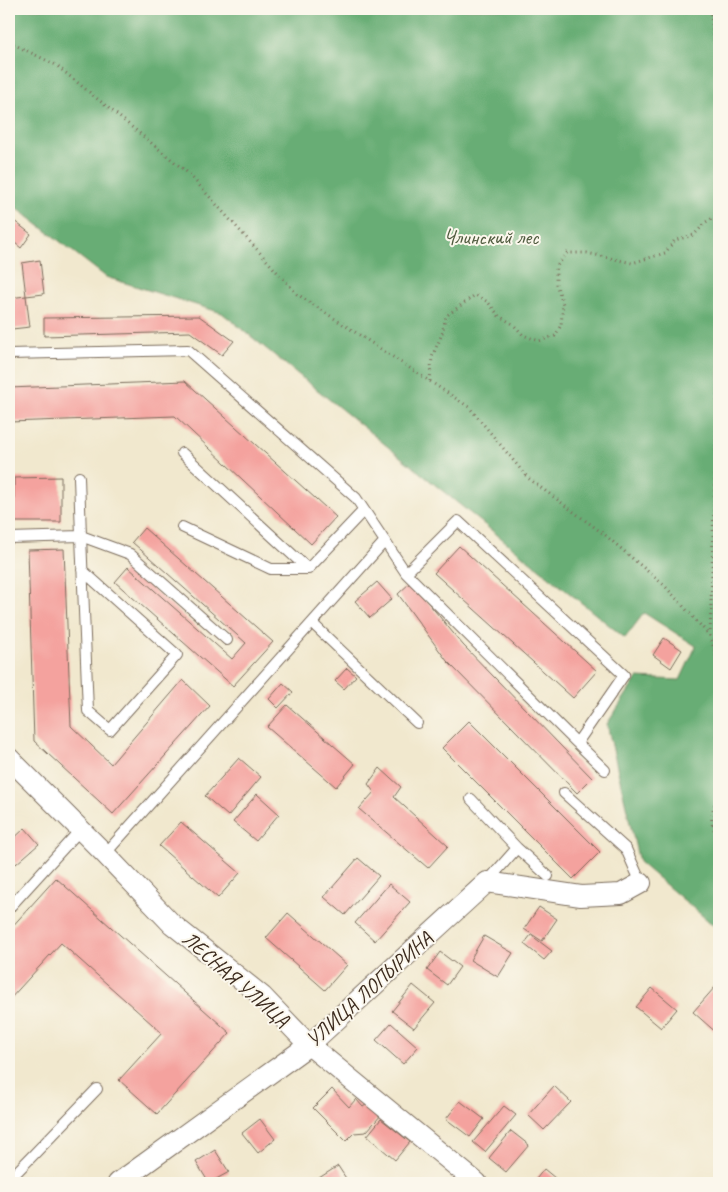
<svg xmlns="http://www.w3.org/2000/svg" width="728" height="1192" font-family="Caveat,sans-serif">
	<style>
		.forest { fill: #67ad74; stroke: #516c49 }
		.building { fill: #f4a29e }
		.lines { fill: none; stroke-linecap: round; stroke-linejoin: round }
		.service-casing { stroke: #7b6c5c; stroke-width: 12 }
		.minor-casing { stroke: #7b6c5c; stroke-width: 22 }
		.path { stroke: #7b6c5c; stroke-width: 3; stroke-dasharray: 1 4; stroke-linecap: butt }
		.service { stroke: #fff; stroke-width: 10 }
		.minor { stroke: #fff; stroke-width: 20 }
		.labels { text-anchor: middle; stroke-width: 4; stroke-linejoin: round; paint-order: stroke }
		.park-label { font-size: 21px; fill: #4f5a3e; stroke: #fbf7ec }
		.street-label { font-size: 21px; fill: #3b2a1e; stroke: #fbf7ec }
	</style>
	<rect width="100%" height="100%" fill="#fbf7ec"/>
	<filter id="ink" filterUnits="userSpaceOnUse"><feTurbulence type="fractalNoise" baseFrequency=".02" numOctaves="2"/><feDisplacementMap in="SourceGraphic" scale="10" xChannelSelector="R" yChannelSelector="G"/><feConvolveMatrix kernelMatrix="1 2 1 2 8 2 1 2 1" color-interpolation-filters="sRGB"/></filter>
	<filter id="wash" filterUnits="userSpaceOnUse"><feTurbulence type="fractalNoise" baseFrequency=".0096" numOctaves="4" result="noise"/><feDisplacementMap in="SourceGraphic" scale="20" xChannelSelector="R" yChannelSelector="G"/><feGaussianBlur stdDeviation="1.12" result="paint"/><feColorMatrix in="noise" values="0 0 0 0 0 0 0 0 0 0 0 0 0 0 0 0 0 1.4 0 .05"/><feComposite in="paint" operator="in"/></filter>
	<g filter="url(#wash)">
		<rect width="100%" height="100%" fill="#f1e8ce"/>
		<path class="forest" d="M9,9H719V930L639,862L607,724L637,678L680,680L696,646L644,613L625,638L222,313L106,277L9,202Z"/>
		<g id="blocks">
			<path class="building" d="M9,217L31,234L21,248L9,238Z
				M40,260L44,294L26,296L22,263Z
				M26,296L30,327L12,329L9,298Z
				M199,316L234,341L222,355L190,332L44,336V318Z
				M185,381L336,517L311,544L175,416L9,422V388Z
				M61,477V522H14V478Z
				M144,528L273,642L233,686L115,582L128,567L232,659L246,643L132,542Z
				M459,546L597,671L573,698L434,573Z
				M64,549L71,726L111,764L183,680L210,706L113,814L34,741L28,550Z
				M377,582L392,599L370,618L355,601Z
				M411,582L463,645L592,778L577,793L447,661L398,594Z
				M664,638L682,650L671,668L653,655Z
				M347,668L356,676L344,689L335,681Z
				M283,683L293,692L278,708L269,699Z
				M287,705L355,764L336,787L267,727Z
				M469,721L600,852L573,879L442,748Z
				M239,758L261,777L228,816L205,796Z
				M380,768L401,787L394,797L448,846L428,868L359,809L374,792L368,784Z
				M257,794L279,814L256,841L233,822Z
				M181,822L240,873L218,898L159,846Z
				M25,828L39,844L16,864L9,855V843Z
				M358,858L379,876L345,915L324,897Z
				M56,878L230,1033L157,1114L119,1080L162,1033L61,943L9,1000V930Z
				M389,884L410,902L375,941L355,923Z
				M539,907L557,919L542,941L524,929Z
				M288,913L347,965L325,990L266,938Z
				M531,935L552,951L544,960L524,944Z
				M484,936L513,953L498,977L470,960Z
				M440,952L460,967L447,985L427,970Z
				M413,985L435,1003L414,1028L392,1011Z
				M715,987L719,990V1035L693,1012Z
				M652,988L677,1009L661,1028L636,1007Z
				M391,1023L418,1047L403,1064L376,1040Z
				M554,1086L571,1102L544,1130L528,1115Z
				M332,1089L349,1107L356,1099L363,1107L370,1102L383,1113L366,1132L354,1133L346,1141L313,1108Z
				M460,1101L484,1119L470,1137L446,1119Z
				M504,1106L516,1115L485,1152L473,1142Z
				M260,1119L275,1139L258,1153L242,1133Z
				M381,1119L410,1142L395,1160L367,1136Z
				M511,1131L529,1145L506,1172L489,1158Z
				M215,1150L229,1172L209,1183L196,1162Z
				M338,1166L349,1183H311Z
				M544,1169L561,1183H533Z"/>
		</g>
	</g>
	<g filter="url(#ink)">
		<use href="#blocks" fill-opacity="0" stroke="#7b6c5c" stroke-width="1"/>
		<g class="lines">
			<g class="service-casing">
				<path id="service" d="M9,354L188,350L356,498L406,573L577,743L624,675L458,521L406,573
					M182,453L308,569
					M79,477L81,536L130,554L227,640
					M182,527L271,569H308L364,510
					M9,538L81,536L88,711L110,730L177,655L82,570
					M312,623L417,723
					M577,743L605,770
					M564,793L626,849L641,883
					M471,799L517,848L487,882
					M517,848L548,876
					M105,854L385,541
					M9,908L80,830
					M9,1180L97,1089"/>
			</g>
			<g class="minor-casing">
				<path id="minor" d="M9,758L105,854L172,924L262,996L309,1045L477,1183
					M118,1183L309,1045L487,882L581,896L621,894L641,883"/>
			</g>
			<path class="path" d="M710,9L719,75
				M9,42L56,65L188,173L297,294L469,407L528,478L605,535L665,586L710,636L719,666
				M430,381L432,357L442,334L446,316L475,295L488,302L499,316L513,324L523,335L539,341L555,336L561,325L563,304L556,284V267L567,253H587L632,263L665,253L675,240L694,235L706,222L719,214
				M710,636L719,340
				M719,790C715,806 705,823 719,836"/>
			<use href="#service" class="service"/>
			<use href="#minor" class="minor"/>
		</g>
	</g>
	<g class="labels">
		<g class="park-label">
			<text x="491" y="244">Члинский лес</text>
		</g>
		<g class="street-label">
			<text transform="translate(236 979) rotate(41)" y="7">ЛЕСНАЯ УЛИЦА</text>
			<text transform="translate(369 989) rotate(-42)" y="7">УЛИЦА ЛОПЫРИНА</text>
		</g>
	</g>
	<rect width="728" height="1192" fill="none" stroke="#fbf7ec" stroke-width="30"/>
</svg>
